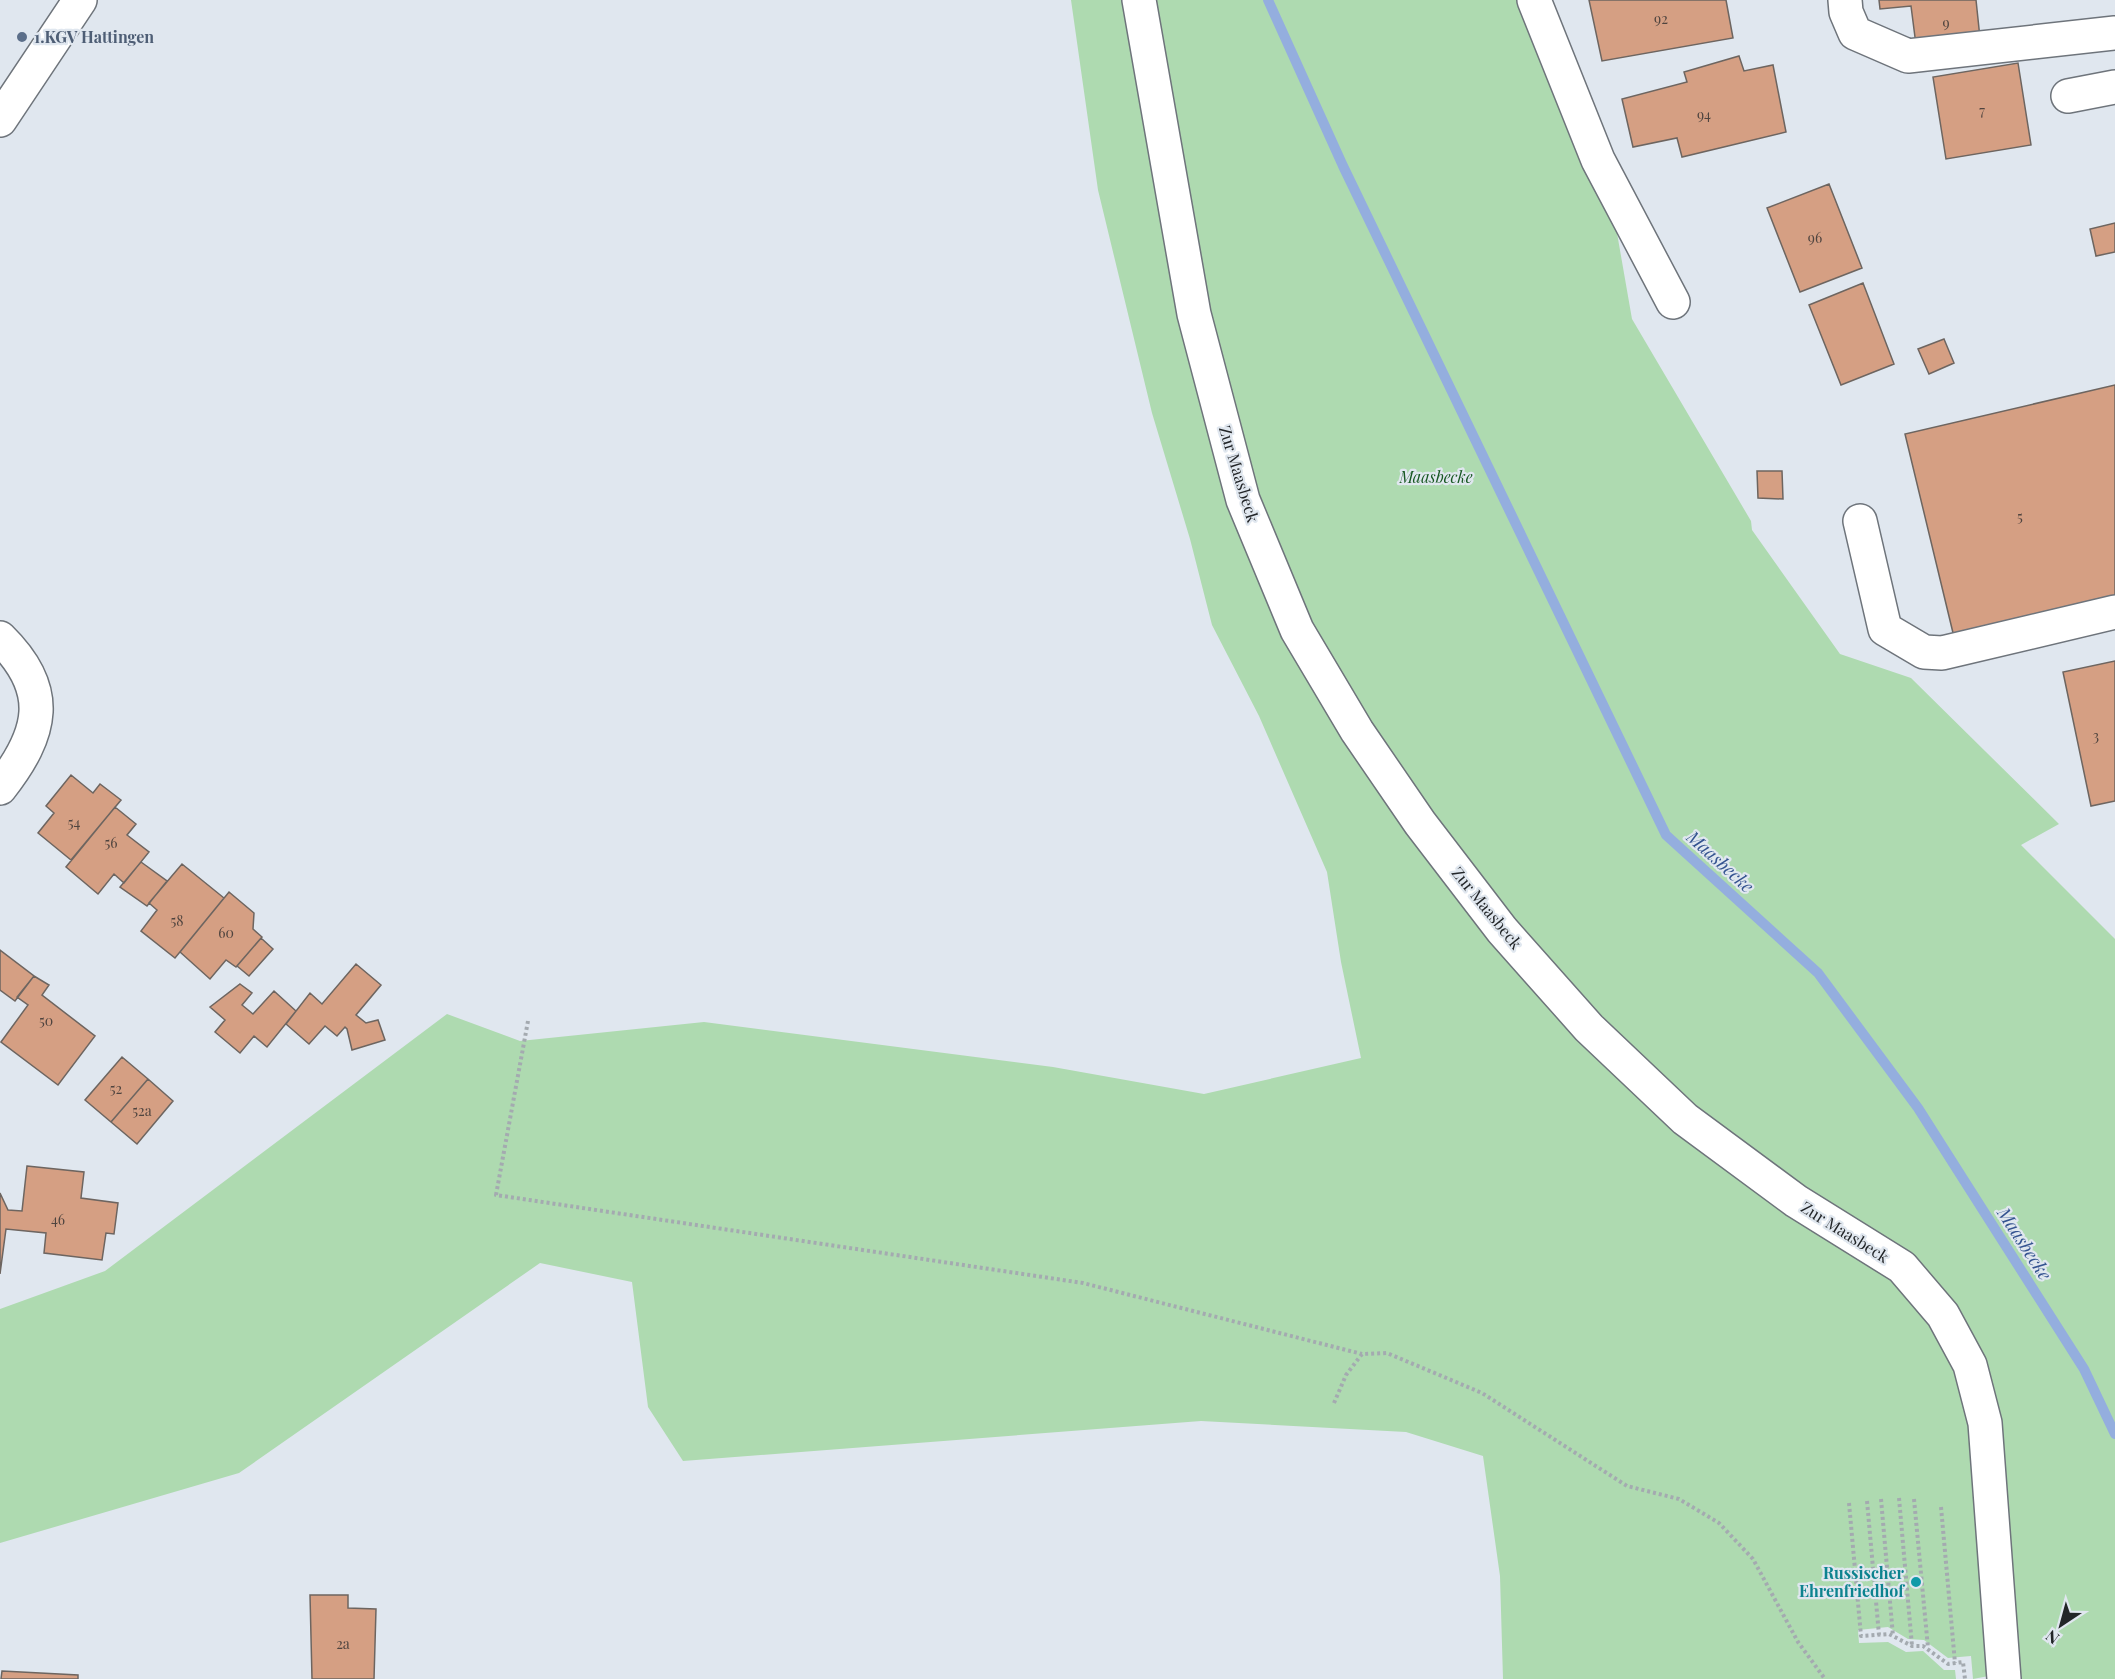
<svg xmlns="http://www.w3.org/2000/svg" width="2115" height="1679" font-family="'Playfair Display',serif">
	<style>
		.green { fill: #aedab0 }
		.lines { fill: none; stroke-linecap: round; stroke-linejoin: round }
		.stream { stroke: #94aede; stroke-width: 10 }
		.building { fill: #d59f83; stroke: #6d6560; stroke-width: 1.5 }
		.minor-casing { stroke: #6e747b; stroke-width: 36 }
		.path { stroke: #a4aab0; stroke-width: 4; stroke-dasharray: 3 3; stroke-linecap: butt }
		.minor { stroke: #fff; stroke-width: 33 }
		.service-dot { fill: #5c6f8a; stroke: #e0e7ef; stroke-width: 2 }
		.culture-dot { fill: #0f9aa8; stroke: #e0e7ef; stroke-width: 2 }
		.labels { text-anchor: middle; stroke-width: 4.5; stroke-linejoin: round; paint-order: stroke }
		.number-label { font-size: 14px; fill: #4f443f }
		.service-label { font-size: 16px; font-weight: bold; fill: #4e5e75; stroke: #e0e7ef; text-anchor: start }
		.street-label { font-size: 16px; fill: #222528; stroke: #e0e7ef }
		.park-label { font-size: 16px; font-style: italic; fill: #185823; stroke: #e0e7ef }
		.culture-label { font-size: 16px; font-weight: bold; fill: #0d838f; stroke: #e0e7ef; text-anchor: end }
		.water-label { font-size: 18px; font-style: italic; fill: #345390; stroke: #e0e7ef }
	</style>
	<rect width="100%" height="100%" fill="#e0e7ef"/>
	<path class="green" d="M1071,0H1517L1617,233L1632,319L1751,521L1752,530L1840,654L1911,678L2059,824L2021,845L2115,939V1679H2016L1993,1409L1979,1355L1951,1307L1917,1266L1801,1190L1686,1108L1596,1025L1516,936L1484,893L1472,907L1508,955L1640,1092L1788,1207L1888,1269L1932,1312L1957,1363L1975,1427L1994,1675L1973,1679L1971,1656L1948,1658L1924,1640L1908,1639L1888,1627L1858,1630L1859,1643L1888,1642L1906,1652L1923,1651L1944,1670H1955L1956,1679H1503L1500,1576L1483,1456L1406,1432L1201,1421L683,1461L648,1407L632,1282L540,1263L239,1473L0,1543V1309L105,1271L447,1014L520,1041L704,1022L1053,1067L1204,1094L1361,1058L1341,962L1327,872L1259,716L1212,625L1190,539L1152,413L1098,190Z"/>
	<g class="lines">
		<path class="stream" d="M1268,0L1343,166L1666,835L1818,973L1918,1108L2084,1369L2115,1434"/>
	</g>
	<path class="building" d="M1589,0H1726L1733,38L1602,61Z
		M1879,0H1976L1980,38L1916,45L1911,6L1880,9Z
		M1739,56L1744,71L1773,65L1786,132L1682,157L1677,138L1633,147L1622,99L1687,82L1684,72Z
		M2018,63L2031,145L1946,159L1933,77Z
		M1829,184L1862,268L1800,292L1767,208Z
		M2115,223V252L2096,256L2090,229Z
		M1863,283L1894,364L1841,385L1809,305Z
		M1944,339L1954,363L1929,374L1918,349Z
		M2115,385V599L1954,637L1905,434Z
		M1757,471H1782L1783,499L1758,498Z
		M2115,661V801L2091,806L2063,672Z
		M71,775L93,793L100,784L121,800L71,860L38,833L54,813L46,806Z
		M115,807L136,824L127,835L149,852L124,883L114,874L98,894L66,867Z
		M141,862L167,881L147,906L120,887Z
		M182,864L224,898L175,958L141,931L157,910L149,903Z
		M229,892L254,913L253,929L262,937L236,967L226,960L210,979L180,952Z
		M261,938L273,949L249,976L237,966Z
		M0,950L34,976L15,1001L0,990Z
		M356,964L381,985L356,1015L366,1023L378,1020L385,1040L352,1050L347,1029L345,1027L337,1036L325,1026L309,1044L286,1024L310,993L322,1004Z
		M34,976L49,985L42,995L95,1036L58,1085L1,1042L28,1005L17,997Z
		M240,984L252,993L242,1005L253,1014L274,991L296,1011L267,1047L254,1036L240,1053L215,1032L225,1020L210,1007Z
		M122,1057L148,1079L111,1122L85,1100Z
		M148,1079L173,1101L137,1144L111,1122Z
		M27,1166L84,1172L81,1198L118,1203L114,1234L106,1233L102,1260L44,1253L46,1233L6,1229L0,1274V1193L8,1210L22,1211Z
		M310,1595H348V1608L376,1609L374,1679H312Z
		M2,1671L78,1675V1679H1Z"/>
	<g class="lines">
		<g class="minor-casing">
			<path id="minor" d="M1139,0L1194,314L1243,500L1297,630L1357,731L1420,823L1502,930L1589,1028L1685,1119L1796,1201L1902,1267L1943,1315L1970,1365L1985,1423L2004,1679
				M1534,0L1598,160L1673,302
				M1845,0L1846,12L1855,33L1908,56L2115,33
				M2068,96L2115,87
				M0,120L80,0
				M1860,521L1885,629L1924,652L1942,653L2115,612
				M0,638C53,690 43,733 0,788"/>
		</g>
		<path class="path" d="M528,1021L496,1195L1083,1283L1362,1354
			M1334,1403L1346,1375L1362,1354L1387,1353L1482,1393L1627,1486L1679,1499L1719,1523L1753,1559L1798,1642L1825,1679
			M1899,1498L1912,1646
			M1881,1499L1893,1636
			M1914,1499L1928,1648
			M1867,1501L1879,1635
			M1849,1503L1861,1636L1889,1634L1912,1646H1923L1948,1664L1963,1662L1965,1679
			M1941,1507L1955,1663"/>
		<use href="#minor" class="minor"/>
	</g>
	<circle class="service-dot" cx="22" cy="37" r="6"/>
	<circle class="culture-dot" cx="1916" cy="1582" r="6"/>
	<g class="labels">
		<g class="number-label">
			<text x="1661" y="24">92</text>
			<text x="1946" y="28">9</text>
			<text x="1982" y="116">7</text>
			<text x="1704" y="120">94</text>
			<text x="1815" y="243">96</text>
			<text x="2020" y="522">5</text>
			<text x="2096" y="741">3</text>
			<text x="74" y="828">54</text>
			<text x="111" y="848">56</text>
			<text x="177" y="926">58</text>
			<text x="226" y="938">60</text>
			<text x="46" y="1026">50</text>
			<text x="116" y="1094">52</text>
			<text x="142" y="1116">52a</text>
			<text x="58" y="1225">46</text>
			<text x="343" y="1649">2a</text>
		</g>
		<g class="service-label">
			<text x="34" y="43">1.KGV Hattingen</text>
		</g>
		<g class="street-label">
			<text transform="translate(1239 474) rotate(73)" y="6">Zur Maasbeck</text>
			<text transform="translate(1487 908) rotate(51)" y="6">Zur Maasbeck</text>
			<text transform="translate(1845 1232) rotate(32)" y="6">Zur Maasbeck</text>
		</g>
		<g class="park-label">
			<text x="1436" y="483">Maasbecke</text>
		</g>
		<g class="culture-label">
			<text x="1904" y="1579">Russischer<tspan x="1904" dy="18">Ehrenfriedhof</tspan></text>
		</g>
		<g class="water-label">
			<text transform="translate(1720 862) rotate(42)" y="6">Maasbecke</text>
			<text transform="translate(2024 1244) rotate(57)" y="6">Maasbecke</text>
		</g>
	</g>
	<g transform="translate(2061 1625) rotate(216)" stroke="#e0e7ef" stroke-width="4.5" paint-order="stroke">
	<path d="M0-4.5L10 22L0 15L-10 22Z" fill="#222528"/>
	<text y="-9" font-size="16" font-weight="bold" text-anchor="middle" fill="#222528">N</text>
	</g>
</svg>
